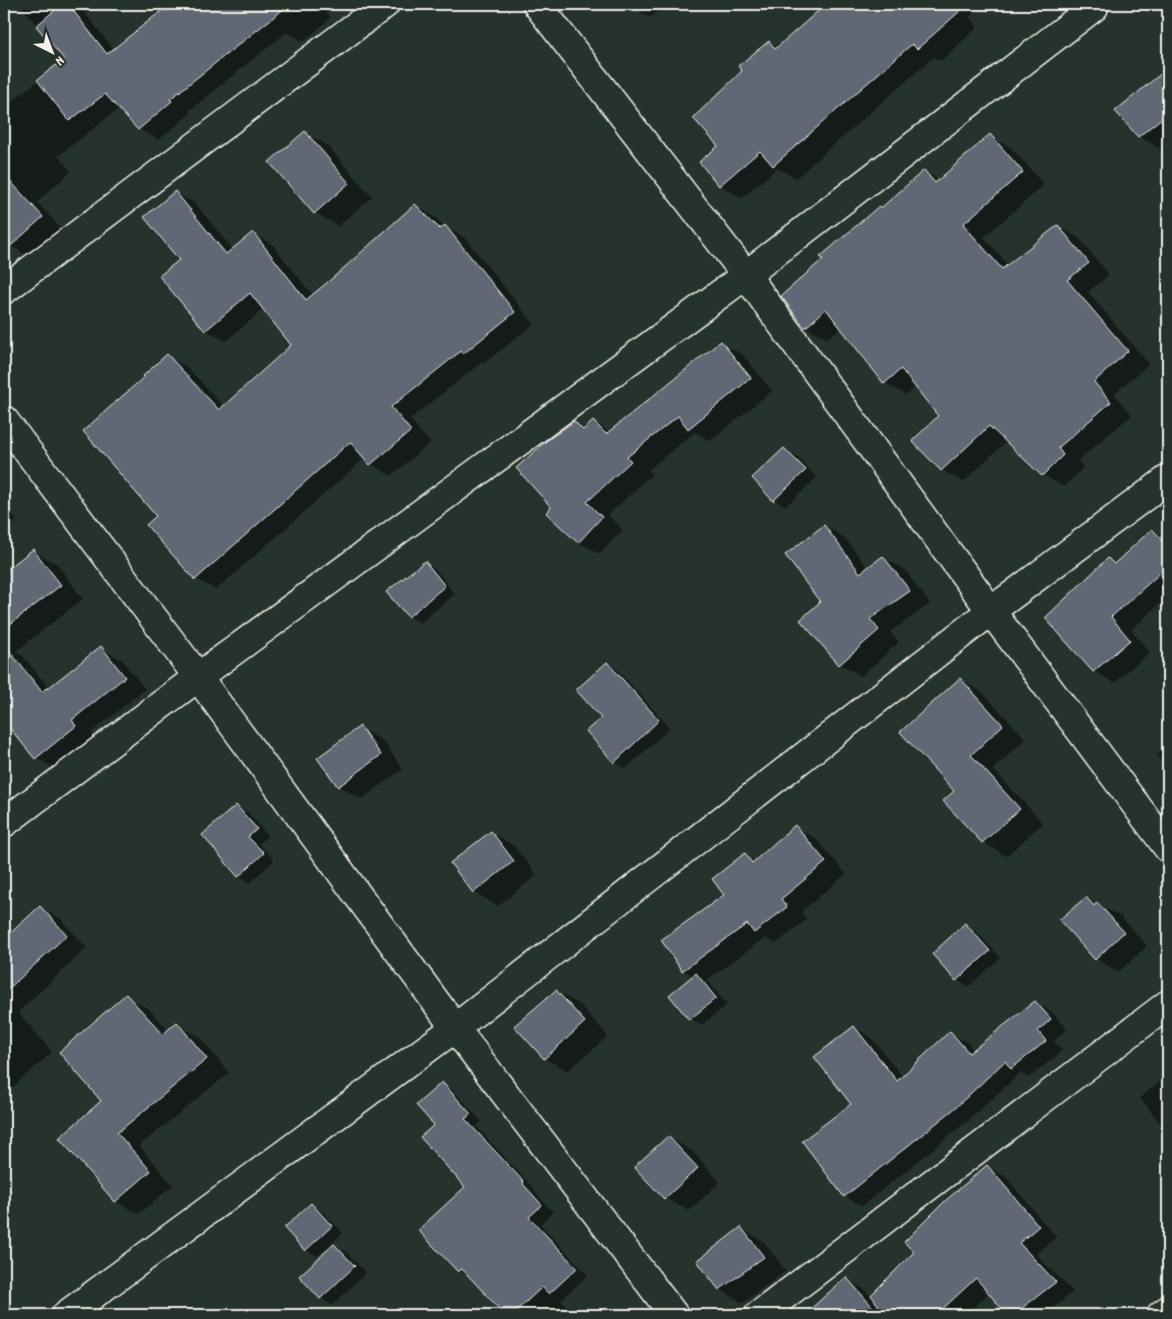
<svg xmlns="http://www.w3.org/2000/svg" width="1172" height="1319" font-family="Dekko,sans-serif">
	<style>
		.shadow { fill: #0007 }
		.building { fill: #616875; stroke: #f4f1e8 }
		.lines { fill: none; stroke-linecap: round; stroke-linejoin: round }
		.minor-casing { stroke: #f4f1e8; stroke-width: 31 }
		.minor { stroke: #26332d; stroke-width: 28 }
	</style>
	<rect width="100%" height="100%" fill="#26332d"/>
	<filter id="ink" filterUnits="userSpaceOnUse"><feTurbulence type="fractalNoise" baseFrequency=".02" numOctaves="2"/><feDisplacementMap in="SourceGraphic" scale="10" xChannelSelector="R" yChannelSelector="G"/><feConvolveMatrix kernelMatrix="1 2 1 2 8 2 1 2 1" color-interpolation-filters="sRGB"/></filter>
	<g filter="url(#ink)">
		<path class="shadow" d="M19,4H74L79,10L85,13L114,50L158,15L148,4H335L325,12L331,17L303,42L287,32L189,111L191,113L159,140L139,129L120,108L58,156L71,171L37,202L61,229L30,257L11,246L4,238V107L66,59Z
			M628,4H665L650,18Z
			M860,4H984L969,17L978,27L941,61L934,57L796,178L777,168L742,198L720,185V146L744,71L769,42L778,48L840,21Z
			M1157,79L1168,86V145L1162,150L1139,136Z
			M305,133L328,146L372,197L338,226L315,213Z
			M990,136L1012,148L1044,185L984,237L1008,265L1058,226L1079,238L1109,275L1088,292L1149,364L1114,394L1132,415L1078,460L1083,468L1064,487L1043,475L1007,441L963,482L942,470L913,441L939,416L916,386L906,395L885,383L842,327L827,339L806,327L882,209L924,171L940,181Z
			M176,193L196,204L233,250L253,234L273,245L313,296L415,206L435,217L445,227L465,238L534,324L483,364L481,363L410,419L430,443L391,476L371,464L365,458L216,590L196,579L158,516L167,356L187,367L224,407L292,345L264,309L226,341L206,330L180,260Z
			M722,343L743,355L772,391L710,441L695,432L648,470L652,474L608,515L623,530L600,554L578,542L553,507L574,422L586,429L593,422L610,432Z
			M784,449L796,456L817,478L786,506L774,500Z
			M4,506L17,520L4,533Z
			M825,526L845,538L868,568L883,557L904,569L930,604L890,632L899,642L861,676L840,664Z
			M1153,530L1168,539V596L1131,630L1150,652L1114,683L1094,671L1108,559L1116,564Z
			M33,551L57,564L83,599L16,651L23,656L50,689L101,648L122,660L145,689L92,732L96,738L57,770L36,758L12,717L4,707V573Z
			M425,563L436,570L455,594L420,623L408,616Z
			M607,663L618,670L670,728L626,769L615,762L588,731L603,718Z
			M960,679L983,693L1026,739L993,769L1043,823L1006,856L983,842L956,791Z
			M360,728L383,741L403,769L362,799L338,786Z
			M1168,745V768L1157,756Z
			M236,807L248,813L268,836L259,844L274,860L250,883L239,876Z
			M795,827L816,839L846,874L801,912L807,919L776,944L765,938L707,980L727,1005L702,1025L690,1019L694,976L683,970L726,895L745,855L756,861Z
			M491,832L514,846L537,875L498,906L474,892L451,863Z
			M1086,898L1121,917L1147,946L1119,972L1096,959Z
			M40,907L61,919L87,948L18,1012L52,1052L4,1095V940Z
			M965,925L977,932L1001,958L969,986L957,980Z
			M557,991L580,1005L608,1036L568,1071L544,1058Z
			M126,996L149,1009L169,1031L177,1024L200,1037L229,1073L139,1146L173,1185L139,1214L116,1201L61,1138L103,1101Z
			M1035,1002L1052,1012L1067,1029L1054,1041L1062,1051L1029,1078L1020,1073L970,1119L862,1206L845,1196L852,1104L854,1027L871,1037L903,1077L950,1033L967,1042L974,1050Z
			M1168,1075V1133L1140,1098Z
			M442,1084L453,1090L482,1122L476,1126L535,1190L534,1191L553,1212L540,1224L588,1275L561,1300L575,1315H507L471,1277L459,1271L467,1187L436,1125Z
			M668,1137L692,1151L720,1182L689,1211L665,1198Z
			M988,1167L1006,1177L1056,1237L1036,1254L1073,1292L1044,1315H1009L990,1292L965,1315H806L846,1279L864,1289L871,1297L916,1252Z
			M311,1205L323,1212L343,1233L318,1256L306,1250Z
			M741,1228L764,1242L786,1271L743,1303L720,1289Z
			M334,1245L346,1252L366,1273L332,1305L321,1298Z"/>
		<path class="building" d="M62,4H68L107,54L170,4H290L170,99L172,101L138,130L105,94L69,121L37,80L64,59L36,26Z
			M826,4H968L917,49L912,44L773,166L760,151L719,186L699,162L718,146L693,118L742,71L738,66L769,41L775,49Z
			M1168,68V113L1138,137L1115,111Z
			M305,131L349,183L314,214L269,162Z
			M990,134L1023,172L963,224L1002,269L1058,225L1089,263L1067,280L1128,351L1094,382L1111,402L1058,448L1063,455L1042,476L989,426L941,471L912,441L938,416L901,369L884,384L826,309L805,328L781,296L823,259L820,257L879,206L881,208L924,170L935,183Z
			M4,174L43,217L4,252Z
			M175,191L226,254L253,232L306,300L335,276L415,204L440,229L445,225L515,312L463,354L461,351L391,407L411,431L370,465L350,442L195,580L146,525L156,516L83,431L144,377L143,376L167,354L219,410L291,345L250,293L205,331L159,276L179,260L144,217Z
			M721,341L751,378L688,429L678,416L627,457L631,461L587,502L602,517L578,543L546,513L551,507L516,468L545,442L574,421L583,430L593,421L606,434Z
			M784,448L806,470L773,501L752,478Z
			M824,525L860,573L883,556L910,591L870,619L879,630L839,665L800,620L820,602L785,555Z
			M1152,529L1168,545V566L1111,617L1130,640L1093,672L1045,618L1108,558L1114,564Z
			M33,549L61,585L4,629V572Z
			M425,561L445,586L408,617L386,592Z
			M4,644L42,692L46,688L47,689L101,646L125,677L72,720L76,726L35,759L4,721Z
			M607,662L659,720L614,763L586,731L601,718L576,690Z
			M960,678L1003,725L971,755L1020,809L982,843L943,801L954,791L900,732Z
			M360,726L381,755L338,787L317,758Z
			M236,805L257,829L248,837L264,853L238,877L202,835Z
			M795,825L826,862L781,899L787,907L754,933L747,924L682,971L661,940L724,895L712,879L745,853L752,863Z
			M491,831L514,861L473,893L450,863Z
			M1086,897L1094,906L1097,902L1124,932L1095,960L1059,920Z
			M40,906L67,935L4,993V939Z
			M965,923L990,951L956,981L932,954Z
			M696,973L716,998L689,1020L669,995Z
			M556,990L585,1022L544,1059L514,1026Z
			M126,994L163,1034L177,1022L207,1059L117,1133L151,1171L115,1202L59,1138L101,1101L59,1052Z
			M1035,1001L1051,1019L1038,1031L1046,1041L1011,1069L1005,1061L954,1109L844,1197L802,1141L851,1104L814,1057L854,1026L897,1081L950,1031L969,1053Z
			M442,1082L471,1114L465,1119L524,1182L523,1184L542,1205L529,1217L577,1268L549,1294L542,1287L512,1315H505L462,1269L458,1272L418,1230L465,1187L420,1137L434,1125L416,1105Z
			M668,1136L698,1168L664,1199L634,1167Z
			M987,1165L1039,1226L1019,1243L1056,1282L1013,1315H1007L976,1278L936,1315H885L871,1295L914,1252L904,1242L944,1202Z
			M311,1203L332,1226L305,1251L284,1228Z
			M741,1227L764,1257L719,1290L697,1261Z
			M334,1244L355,1266L320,1299L299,1276Z
			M846,1277L880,1315H804Z"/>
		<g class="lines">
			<g class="minor-casing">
				<path id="minor" d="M537,4L746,275L991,611L1168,848
					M4,290L385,4
					M4,420L198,677L455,1028L674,1315
					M4,823L198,677L746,275L1094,7
					M66,1315L455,1028L991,611L1168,479
					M759,1315L1168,1004
					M1161,1315L1168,1310"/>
			</g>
			<use href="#minor" class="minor"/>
		</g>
	</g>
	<rect width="1172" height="1319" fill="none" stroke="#26332d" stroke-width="20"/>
	<rect x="10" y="10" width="1152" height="1299" fill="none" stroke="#f4f1e8" stroke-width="2" filter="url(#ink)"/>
	<g transform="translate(52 52) rotate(138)" stroke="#26332d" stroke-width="4" paint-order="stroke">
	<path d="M0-4L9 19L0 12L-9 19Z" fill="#f4f1e8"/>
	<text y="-8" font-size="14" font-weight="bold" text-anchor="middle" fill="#f4f1e8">N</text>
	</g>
</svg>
